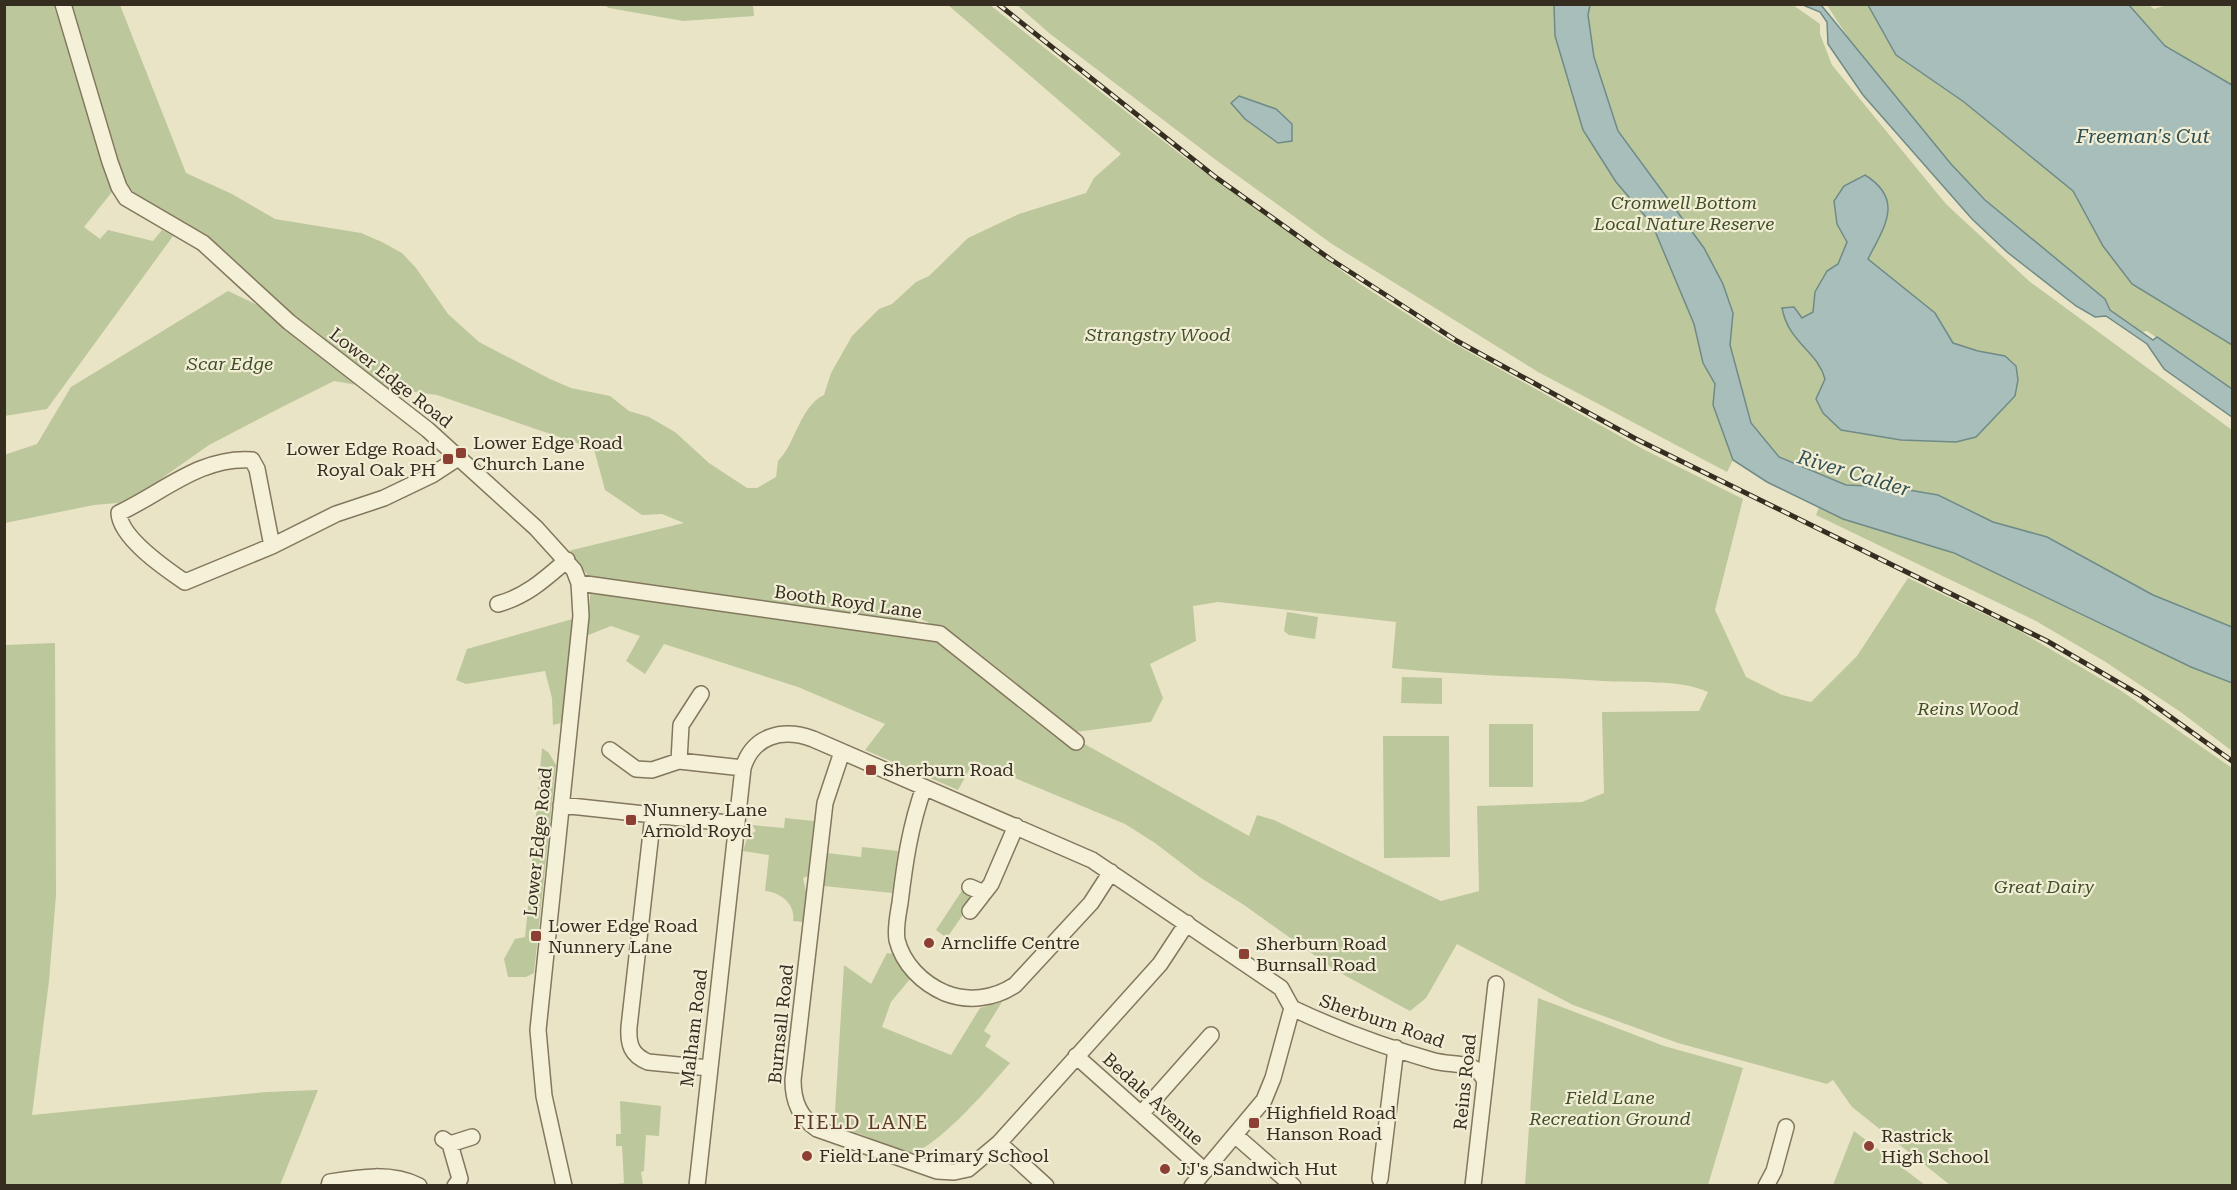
<svg xmlns="http://www.w3.org/2000/svg" width="2237" height="1190" font-family="'Roboto Serif',serif">
	<style>
		.green { fill: #bcc79c; fill-rule: evenodd }
		.water { fill: #a8beba; stroke: #6f8b88; stroke-width: 1.5 }
		.lines { fill: none; stroke-linecap: round; stroke-linejoin: round }
		.minor-casing { stroke: #83775e; stroke-width: 18 }
		.minor { stroke: #f5f1d9; stroke-width: 15 }
		.rail-casing { stroke: #352d20; stroke-width: 5 }
		.rail { stroke: #f2eed6; stroke-width: 3; stroke-dasharray: 9; stroke-linecap: butt }
		.poi-dot { fill: #8c4034; stroke: #f2eed6; stroke-width: 2 }
		.labels { text-anchor: middle; stroke-width: 4.5; stroke-linejoin: round; paint-order: stroke }
		.park-label { font-size: 18px; font-style: italic; fill: #404f29; stroke: #f2eed6 }
		.street-label { font-size: 18px; fill: #352d20; stroke: #f2eed6 }
		.poi-label { font-size: 18px; fill: #352d20; stroke: #f2eed6; text-anchor: start }
		.water-label { font-size: 20px; font-style: italic; fill: #315153; stroke: #f2eed6 }
		.neighbourhood-label { font-size: 20px; letter-spacing: 1.5px; fill: #5d3824; stroke: #f2eed6 }
	</style>
	<rect width="100%" height="100%" fill="#eae4c7"/>
	<path class="green" d="M5,5H54L112,192L84,227L100,239L108,230L153,241L162,230L173,236L47,409L5,416Z
		M70,5H120L186,173L232,194L275,219L361,233L382,242L402,253L416,268L448,314L479,342L550,379L571,388L610,396L629,411L649,417L675,432L709,463L747,488H757L776,477L778,461C796,443 800,406 824,395L831,373L852,336L879,309L892,304L916,282L929,276L968,238L1019,214L1086,193L1094,178L1121,154L948,5H990L1180,154L1360,284L1446,339L1643,449L1743,499L1715,610L1746,677L1782,695L1811,702L1857,656L1908,578L2016,629L2120,690L2232,768V1185H1950L1852,1107L1833,1080L1827,1084L1678,1043L1573,1005L1457,944L1426,998L1410,1011L1335,970L1244,905L1201,878L1155,843L1125,824L974,761L958,790L865,750L885,724L798,687L664,644L645,674L626,661L640,636L611,626L586,636L591,588L737,609L736,605L726,604L724,601L590,578L568,551L684,523L662,514L642,515L605,490L594,449L437,395L379,387L304,326L204,234L134,193L124,181ZM1218,602L1396,622L1392,668C1462,676 1533,676 1603,681C1634,683 1680,679 1708,692L1699,711L1602,712L1604,793L1582,802L1477,806L1479,891L1441,901L1274,820L1257,815L1249,836L1081,742L1062,737L940,642L918,638L908,630L919,618C976,644 1022,691 1068,733L1151,722L1163,698L1150,664L1196,641L1193,606Z
		M604,5H753L754,16L683,21L609,8Z
		M1017,5H1793L1820,24V34L1832,65L1946,204L2029,281L2232,430V627L2153,595L2047,537L1993,522L1938,495L1888,487L1846,485L1813,473L1779,457L1751,424L1727,472L1538,372L1332,244L1216,160L1049,33Z
		M1827,5H1868L1896,55L1964,102L2073,191L2103,246L2132,284L2232,345V389L2147,331L2142,332L2110,310L2107,302C2066,268 2023,236 1985,199C1925,142 1870,74 1827,5Z
		M2129,5H2149L2154,9L2166,5H2232V85L2165,46Z
		M228,291L260,306L357,385L334,381L282,407L209,445L128,502L94,505L5,523L4,455L37,444L71,387Z
		M1819,507C1862,528 1912,534 1956,555C2048,597 2138,646 2232,683V751L2182,713L2104,661L2036,621L1816,515Z
		M1287,612L1318,617L1315,639L1289,635L1284,631Z
		M576,618L566,711L561,723L553,725L552,698L545,671L466,684L456,680L467,649Z
		M55,643L56,895L49,981L32,1115L266,1092L318,1090L280,1185H5V645Z
		M1402,677L1442,678V704L1401,703Z
		M1489,724H1533V787H1489Z
		M1383,736H1449L1450,857L1384,858Z
		M542,748L549,753L556,765L534,973L526,977H508L504,959L515,939L525,937L531,878H539V872L531,871Z
		M785,818L814,821L808,876L803,878L806,891L803,922L793,921C796,904 780,892 765,891L769,855L743,851L748,835L756,831L752,825L784,828Z
		M862,847L898,851L892,893L824,886L827,853L861,857Z
		M963,889L971,893L964,913L947,938L936,930Z
		M887,953L894,954L910,979L891,1002L882,1027L951,1055L980,1008L1002,1002L984,1031L991,1036L985,1046L1010,1063C993,1083 933,1154 908,1153C893,1153 879,1141 865,1136C856,1132 844,1130 834,1128L844,965L871,984Z
		M1538,998L1664,1046L1743,1068L1708,1185H1525Z
		M620,1101L661,1106L659,1136L646,1135L644,1171L641,1172L643,1185H609L624,1183L622,1146H616V1134H621Z
		M1854,1131L1925,1185H1833Z"/>
	<path class="water" d="M1554,5H1590L1588,15L1594,57L1618,131L1704,248L1723,284L1733,313L1730,345L1751,423L1779,457L1846,485L1891,487L1938,495L1993,522L2047,537L2153,595L2232,627V683L2191,667L1954,553L1843,519L1767,482L1733,460L1713,405L1715,384L1703,363L1694,324L1652,224L1616,182L1583,130L1555,36Z
		M1803,5H1821L1951,164L1985,200L2105,299L2110,310L2153,340L2157,337L2232,389V417L2164,369L2147,344L2106,316L2095,317L2076,306L2007,252L1972,219L1863,95L1828,44L1827,22L1820,12Z
		M1868,5H2129L2165,46L2232,85V345L2132,284L2103,246L2073,191L1964,102L1896,55Z
		M1239,96L1276,109L1292,124V141L1278,143L1245,119L1231,103Z
		M1865,175C1905,200 1884,227 1868,259L1935,313L1953,343L1978,351L2005,356L2016,366L2018,380L2015,396L1976,437L1956,442L1901,440L1841,430L1823,413L1816,399L1825,379C1817,350 1789,344 1782,308L1794,307L1802,318L1813,312L1815,292L1827,271L1838,264L1847,242L1837,224L1834,201L1844,186Z"/>
	<g class="lines">
		<g class="minor-casing">
			<path id="minor" d="M63,4L110,162L119,187L126,198L203,243L289,322L428,430L536,528L574,570L579,583L581,616L538,1030L544,1096L564,1186
				M272,546L257,469L252,460C201,456 162,493 119,513C120,538 166,569 185,582L272,546L336,514L384,498L432,475L458,458
				M579,583L940,634L1076,742
				M498,604C527,596 545,579 567,560
				M610,750L636,769L652,770L679,761L743,768
				M842,752L825,803L793,1080C793,1102 800,1117 817,1129L937,1171L954,1172L968,1169L999,1143L1160,964L1187,923
				M679,761L681,725L701,694
				M924,787C910,827 905,861 900,903C898,915 895,928 897,940C903,964 922,983 945,993C968,1002 994,999 1015,985L1091,903L1111,872
				M561,805L737,824
				M653,815L629,1027C628,1044 631,1055 648,1062L709,1068
				M970,887L984,893
				M970,911L991,884L1016,826
				M1292,1008C1338,1030 1385,1047 1434,1061C1453,1066 1478,1060 1485,1082
				M1076,1056L1205,1171
				M1141,1114L1211,1035
				M1236,1136L1293,1186
				M443,1139L450,1144L472,1137
				M999,1143L1046,1186
				M450,1144L460,1179L455,1186
				M1380,1179L1396,1048
				M329,1186L330,1182C359,1177 392,1172 419,1186
				M697,1186L743,768C753,735 783,728 813,739L1092,860L1281,988L1292,1008L1273,1078L1264,1100L1192,1186
				M1473,1186L1496,984
				M1766,1186L1774,1171L1786,1127"/>
		</g>
		<use href="#minor" class="minor"/>
		<g class="rail-casing">
			<path id="rail" d="M998,4L1214,176L1330,259L1457,341L1636,439L2047,641L2140,695L2232,761"/>
		</g>
		<use href="#rail" class="rail"/>
	</g>
	<g class="poi-dot">
		<rect x="455" y="447" width="12" height="12" rx="3"/>
		<rect x="442" y="453" width="12" height="12" rx="3"/>
		<rect x="865" y="764" width="12" height="12" rx="3"/>
		<rect x="625" y="814" width="12" height="12" rx="3"/>
		<rect x="530" y="930" width="12" height="12" rx="3"/>
		<circle cx="929" cy="943" r="6"/>
		<rect x="1238" y="948" width="12" height="12" rx="3"/>
		<rect x="1248" y="1117" width="12" height="12" rx="3"/>
		<circle cx="1869" cy="1146" r="6"/>
		<circle cx="807" cy="1156" r="6"/>
		<circle cx="1165" cy="1169" r="6"/>
	</g>
	<g class="labels">
		<g class="park-label">
			<text x="1684" y="209">Cromwell Bottom<tspan x="1684" dy="21">Local Nature Reserve</tspan></text>
			<text x="1158" y="341">Strangstry Wood</text>
			<text x="230" y="370">Scar Edge</text>
			<text x="1968" y="715">Reins Wood</text>
			<text x="2044" y="893">Great Dairy</text>
			<text x="1610" y="1104">Field Lane<tspan x="1610" dy="21">Recreation Ground</tspan></text>
		</g>
		<g class="street-label">
			<text transform="translate(391 378) rotate(38)" y="6">Lower Edge Road</text>
			<text transform="translate(848 602) rotate(8)" y="6">Booth Royd Lane</text>
			<text transform="translate(538 842) rotate(-84)" y="6">Lower Edge Road</text>
			<text transform="translate(1382 1021) rotate(19)" y="6">Sherburn Road</text>
			<text transform="translate(781 1024) rotate(-84)" y="6">Burnsall Road</text>
			<text transform="translate(694 1028) rotate(-83)" y="6">Malham Road</text>
			<text transform="translate(1465 1082) rotate(-84)" y="6">Reins Road</text>
			<text transform="translate(1153 1099) rotate(42)" y="6">Bedale Avenue</text>
		</g>
		<g class="poi-label">
			<text x="473" y="449">Lower Edge Road<tspan x="473" dy="21">Church Lane</tspan></text>
			<text x="436" y="455" text-anchor="end">Lower Edge Road<tspan x="436" dy="21">Royal Oak PH</tspan></text>
			<text x="883" y="776">Sherburn Road</text>
			<text x="643" y="816">Nunnery Lane<tspan x="643" dy="21">Arnold Royd</tspan></text>
			<text x="548" y="932">Lower Edge Road<tspan x="548" dy="21">Nunnery Lane</tspan></text>
			<text x="941" y="949">Arncliffe Centre</text>
			<text x="1256" y="950">Sherburn Road<tspan x="1256" dy="21">Burnsall Road</tspan></text>
			<text x="1266" y="1119">Highfield Road<tspan x="1266" dy="21">Hanson Road</tspan></text>
			<text x="1881" y="1142">Rastrick<tspan x="1881" dy="21">High School</tspan></text>
			<text x="819" y="1162">Field Lane Primary School</text>
			<text x="1177" y="1175">JJ's Sandwich Hut</text>
		</g>
		<g class="water-label">
			<text x="2143" y="143">Freeman's Cut</text>
			<text transform="translate(1854 473) rotate(17)" y="7">River Calder</text>
		</g>
		<g class="neighbourhood-label">
			<text x="861" y="1129">FIELD LANE</text>
		</g>
	</g>
	<rect width="2237" height="1190" fill="none" stroke="#352d20" stroke-width="12"/>
</svg>
